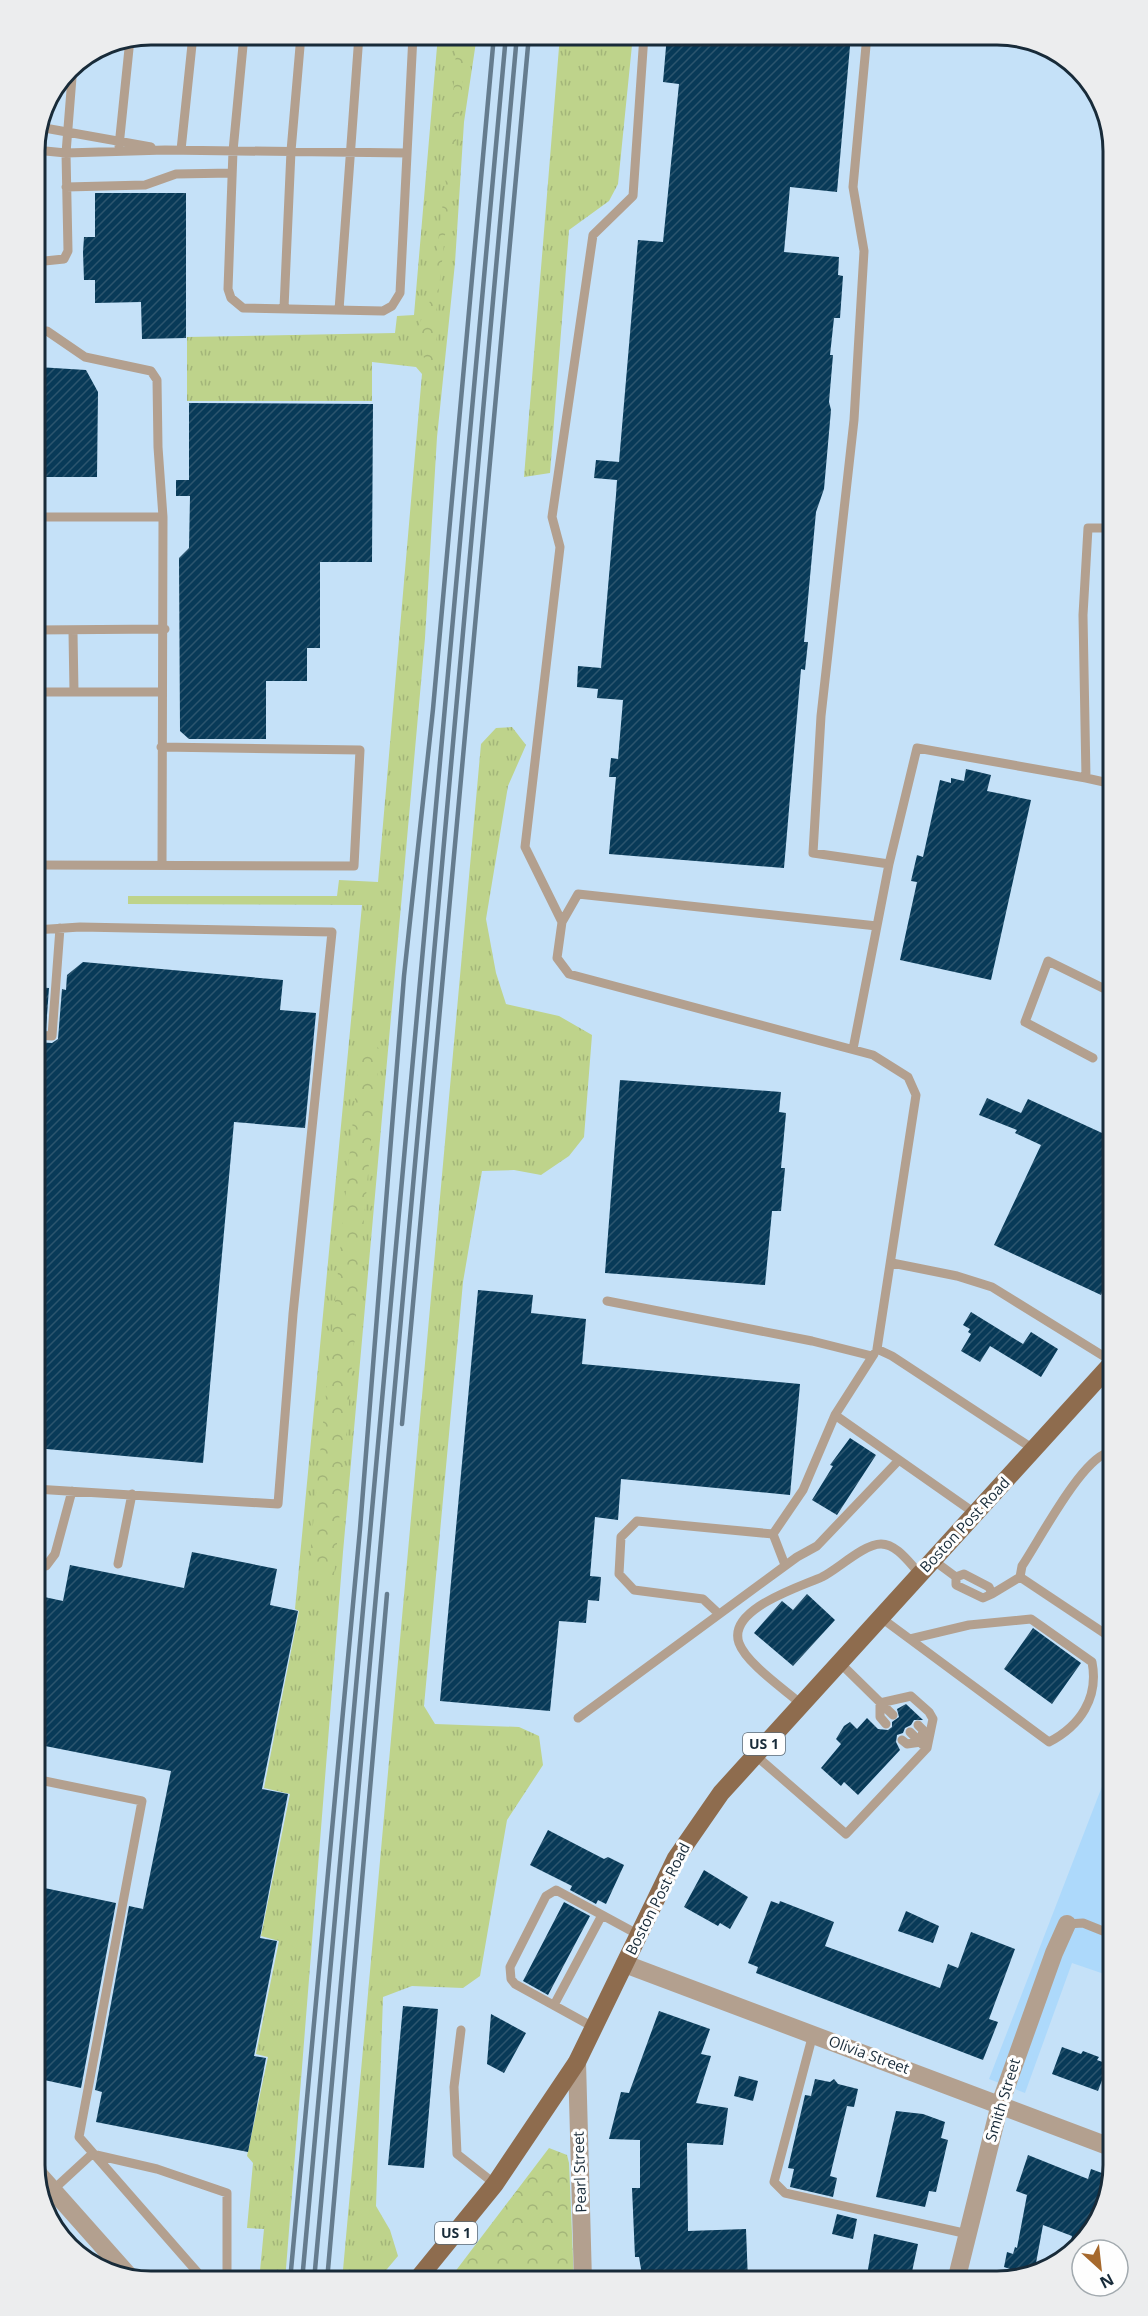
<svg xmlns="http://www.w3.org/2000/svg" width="1148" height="2316" font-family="'Open Sans',sans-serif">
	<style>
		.built { fill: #add9fb }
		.grass { fill: url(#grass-tufts) }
		.forest { fill: url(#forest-crowns) }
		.building { fill: url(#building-hatch) }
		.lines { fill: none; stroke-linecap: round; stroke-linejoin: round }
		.service { stroke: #b3a08f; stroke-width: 9 }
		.minor { stroke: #b3a08f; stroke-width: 18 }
		.tertiary { stroke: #b3a08f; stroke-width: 18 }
		.primary { stroke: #8e6c4e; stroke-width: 18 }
		.rail { stroke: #657c8e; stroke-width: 4.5 }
		.labels { text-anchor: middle; stroke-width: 6; stroke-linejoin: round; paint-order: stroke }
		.shield { fill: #fefefe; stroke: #5d6a74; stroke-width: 1.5 }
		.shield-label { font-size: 14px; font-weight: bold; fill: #182b39 }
		.street-label { font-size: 15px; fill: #182b39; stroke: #fefefe }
		.rim { fill: none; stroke: #182b39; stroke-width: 3 }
	</style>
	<defs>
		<pattern id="grass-tufts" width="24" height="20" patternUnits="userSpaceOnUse" patternTransform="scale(1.5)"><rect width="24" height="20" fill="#bed38b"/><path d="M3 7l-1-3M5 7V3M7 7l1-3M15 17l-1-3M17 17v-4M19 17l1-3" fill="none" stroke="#a3b579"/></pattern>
		<pattern id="forest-crowns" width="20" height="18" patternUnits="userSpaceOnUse" patternTransform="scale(1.5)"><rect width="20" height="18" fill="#bed38b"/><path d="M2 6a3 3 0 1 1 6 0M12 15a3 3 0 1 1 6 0" fill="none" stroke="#a3b579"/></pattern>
		<pattern id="building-hatch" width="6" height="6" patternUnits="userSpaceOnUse" patternTransform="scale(1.5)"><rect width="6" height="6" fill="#083a58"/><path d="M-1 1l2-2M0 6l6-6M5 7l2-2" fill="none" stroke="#2c556e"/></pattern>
	</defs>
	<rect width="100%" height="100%" fill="#c5e1f8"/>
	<path class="built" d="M1113,1758V1977L1072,1963L1025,2093L989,2079Z"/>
	<path class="grass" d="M438,35H477L464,122L455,263L437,437L425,638L343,1552L285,2281H259L264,2229L247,2228L253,2163L247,2156L268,2057L256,2054L279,1941L261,1936L290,1794L264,1788L299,1611L295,1609L362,905L128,904V896H337L339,880L378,882L422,374L416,367L372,362V401H187V337L395,333L397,316L414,315Z
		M560,35H633L618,184L609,201L569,230L550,473L524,477Z
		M512,727L526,745L508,786L486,919L496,973L506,1004L559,1016L592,1035L584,1137L569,1156L541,1175L514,1170L482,1171L463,1282L424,1706L435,1724L519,1727L539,1736L543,1765L507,1820L480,1976L463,1988L412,1986L383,1997L376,2206L390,2230L398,2256L377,2281H342L481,744L496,728Z"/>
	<path class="forest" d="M457,35H468L436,314L437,362L429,375L416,331L431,299L450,145Z
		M369,1037L380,1050C361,1229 350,1408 333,1587C316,1577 311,1565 311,1545L357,1079L364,1043Z
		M549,2148L567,2155L569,2163L574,2281H448Z"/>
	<path class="building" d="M667,35H851L837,192L790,187L784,252L839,257L838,275L843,276L840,318H834L830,355H833L829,402L831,410L824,489L816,512L804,642H808L805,670L801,669L784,868L609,854L616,777H609L611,758L618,759L623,700L597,698L598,689L577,687L578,666L601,668L616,495L617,480L594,478L596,460L619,462L638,240L663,242L679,84L663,82Z
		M95,193H186V338L142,339L141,302L95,303V280H84L83,252L84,237H95Z
		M38,367L86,370L98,392L97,477H35V384H39Z
		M189,403L373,404L372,562H320V648H307V681H266V739H189L180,731L179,558L189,548L190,496H176V480H189Z
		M966,769L991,775L987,791L1031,800L991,980L900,960L917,882L911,881L917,855L923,857L940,780L951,783V778L964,781Z
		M83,962L283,980L280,1010L316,1013L305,1128L234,1122L203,1463L35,1448V1042L52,1043L58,1039L62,989L66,990L67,975Z
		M35,987L49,988L46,1029L35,1028Z
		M620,1080L781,1092L779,1112L786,1113L781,1168H785L781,1211H772L765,1285L605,1273Z
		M987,1098L1021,1113L1028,1099L1113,1138V1269L1101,1295L994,1245L1041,1145L1015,1133L1017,1130L979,1115Z
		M478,1290L533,1295L531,1313L586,1319L582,1364L800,1384L790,1495L621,1479L618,1520L595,1517L590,1576L601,1577L599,1601L588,1600L586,1623L559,1621L550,1711L440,1701Z
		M971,1312L1023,1344L1031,1332L1058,1349L1041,1377L990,1346L980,1362L961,1351L971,1334L968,1332L970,1329L963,1325Z
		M850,1438L876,1455L837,1515L812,1500L833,1466L830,1465Z
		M192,1552L277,1569L270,1605L298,1611L262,1789L288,1794L260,1938L277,1941L254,2056L266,2058L248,2152L96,2122L102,2092L95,2090L129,1906L143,1909L171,1771L35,1744V1595L63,1601L70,1565L184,1588Z
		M807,1594L835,1620L793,1666L754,1633L782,1601L793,1610Z
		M1033,1628L1081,1663L1052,1704L1004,1669Z
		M906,1704L923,1720H914L911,1725L905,1728L903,1733L897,1735L896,1742L900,1750L858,1795L844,1782L841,1786L821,1768L841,1744L836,1739L844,1726L850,1722L857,1729L867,1718L878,1729L888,1730L892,1727V1722L899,1717L897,1709Z
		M548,1830L604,1859L608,1857L624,1865L606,1904L598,1900L596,1904L570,1890L572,1886L530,1865Z
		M704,1870L748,1897L730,1929L720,1923L718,1926L684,1907Z
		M35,1886L116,1903L81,2088L35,2078Z
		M771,1901L779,1904L780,1901L834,1922L825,1946L940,1988L948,1964L958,1968L971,1932L1015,1949L989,2019L998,2022L983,2060L756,1973L758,1967L748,1963Z
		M564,1902L590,1916L548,1995L523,1981Z
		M906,1911L939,1926L933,1943L898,1931Z
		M403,2006L438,2009L424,2168L388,2165Z
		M659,2011L710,2029L701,2054L711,2056L696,2103L728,2108L723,2145L687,2143L688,2231L746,2229L748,2281H643L639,2257H635L632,2188H640V2140L609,2139L621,2092L629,2093Z
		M491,2014L526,2033L504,2073L487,2064Z
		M1062,2047L1081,2054L1083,2051L1099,2057L1097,2060L1108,2064L1098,2091L1052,2074Z
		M739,2076L758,2081L753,2101L734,2096Z
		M815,2079L830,2082L834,2079L838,2084L858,2089L854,2107L847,2106L830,2176L837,2178L833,2197L790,2187L794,2169L788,2168L805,2095L811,2096Z
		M896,2111L923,2114L945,2122L941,2138L948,2140L936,2192L929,2191L925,2207L876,2197Z
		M1028,2155L1088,2179L1091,2169L1110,2176L1094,2230L1069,2250L1072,2236L1043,2225L1034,2274L1017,2278L1008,2276L1010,2269L1004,2267L1007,2252L1013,2254L1015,2247L1017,2248L1027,2195L1016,2191Z
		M837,2214L857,2219L853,2239L832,2234Z
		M874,2234L918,2244L910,2281H866Z"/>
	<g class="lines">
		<path class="service" d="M244,35L233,151L228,289L231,298L243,308L383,311L392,306L400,293L413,35
			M867,35L853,187L864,251L854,420L821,716L813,853L889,864L917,748L1086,778L1083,615L1088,528H1113
			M39,127L151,147
			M119,146L130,39
			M35,150L66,153L165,150L407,153
			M181,150L193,35
			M66,187L145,185L176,174L232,173
			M35,262L64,259L68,251L66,153L73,65
			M284,308L291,151L301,35
			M339,310L359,35
			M35,331H47L85,357L151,371L157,380L158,447L163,517L162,864
			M35,517H163
			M35,630L165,629
			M73,632L74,692
			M35,692H162
			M1086,778L1113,784
			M889,864L877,926L578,894L562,922L557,958L569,974L873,1055L908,1077L916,1095L877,1349L892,1356L1035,1450
			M35,865L354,866L360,750L161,747
			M1113,868L1109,862L1113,848
			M562,922L525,847L560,547L552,517L593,235L633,196L644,35
			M35,1035L52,1036L60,928
			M853,1049L877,926
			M1093,1058L1025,1022L1048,961L1113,993
			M892,1263L957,1276L992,1287L1113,1362
			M607,1301L812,1341L872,1356
			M835,1415L976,1514
			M35,1489L278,1504L293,1314L332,932L80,927L35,930
			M773,1534L803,1490L835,1415L874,1354
			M773,1534L785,1565
			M933,1560L956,1577V1585L983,1598L992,1594L989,1587L964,1574L956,1577
			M35,1564L46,1566L55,1554L72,1491
			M118,1564L132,1494
			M1020,1577L1113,1639
			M992,1594L1020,1577L1022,1566C1040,1539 1080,1462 1107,1453L1113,1457
			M719,1614L703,1599L634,1590L619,1574L621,1537L637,1521L773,1534
			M880,1617L1049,1742C1080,1726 1099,1698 1092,1662L1031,1619L969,1625L910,1639
			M839,1662L893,1715
			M880,1703V1717L886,1724
			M801,1704C784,1689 746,1663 739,1643C727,1609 800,1587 822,1577C838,1569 864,1544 881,1544C897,1544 910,1564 920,1574
			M578,1718L797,1557L817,1546L899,1460
			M910,1732L923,1745
			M902,1740L907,1744L921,1742L923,1730L918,1725
			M754,1754L846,1834L927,1748L933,1719L929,1712L911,1696L880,1703
			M35,1779L142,1801L79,2137L205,2281
			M1067,1924L1083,1923L1113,1935
			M554,2005L602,1915
			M595,2028L515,1984L511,1979L510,1967L546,1896L556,1890L639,1935
			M461,2030L454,2087L457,2154L495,2184
			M813,2034L774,2182L785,2193L968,2234
			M54,2189L92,2154L157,2169L227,2193V2281"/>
		<path class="minor" d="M625,1964L1113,2148
			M956,2281L1000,2104L1054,1953L1067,1924"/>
		<path class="tertiary" d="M577,2062L583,2281
			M35,2170L130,2277"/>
		<path class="primary" d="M416,2281L495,2184L577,2062L676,1858L721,1793L1113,1362"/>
		<path class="rail" d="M402,1424L529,35
			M290,2281L360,1529L404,976L433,709L494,35
			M302,2281L506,35
			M314,2281L517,35
			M327,2281L387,1594"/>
	</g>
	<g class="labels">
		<g class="shield">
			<rect x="743" y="1733" width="42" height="22" rx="4.5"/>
			<rect x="435" y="2222" width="42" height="22" rx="4.5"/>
		</g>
		<g class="shield-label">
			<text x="764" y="1749">US 1</text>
			<text x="456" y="2238">US 1</text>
		</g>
		<g class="street-label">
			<text transform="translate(965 1525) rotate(-47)" y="5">Boston Post Road</text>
			<text transform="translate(658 1899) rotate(-63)" y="5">Boston Post Road</text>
			<text transform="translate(869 2055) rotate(20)" y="5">Olivia Street</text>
			<text transform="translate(1003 2100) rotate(-73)" y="5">Smith Street</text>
			<text transform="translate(580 2172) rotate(-92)" y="5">Pearl Street</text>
		</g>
	</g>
	<path d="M0 0H1148V2316H0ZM151 45H997A106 106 0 0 1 1103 151V2165A106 106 0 0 1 997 2271H151A106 106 0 0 1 45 2165V151A106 106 0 0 1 151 45Z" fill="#ecedee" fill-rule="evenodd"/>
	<path class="rim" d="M151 45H997A106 106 0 0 1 1103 151V2165A106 106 0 0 1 997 2271H151A106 106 0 0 1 45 2165V151A106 106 0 0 1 151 45Z"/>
	<g transform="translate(1100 2268) rotate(153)"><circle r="28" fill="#fefefe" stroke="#a2aaaf" stroke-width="1.5"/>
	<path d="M0-4.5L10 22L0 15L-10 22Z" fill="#a6692d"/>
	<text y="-9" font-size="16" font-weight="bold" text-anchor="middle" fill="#182b39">N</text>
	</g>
</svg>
